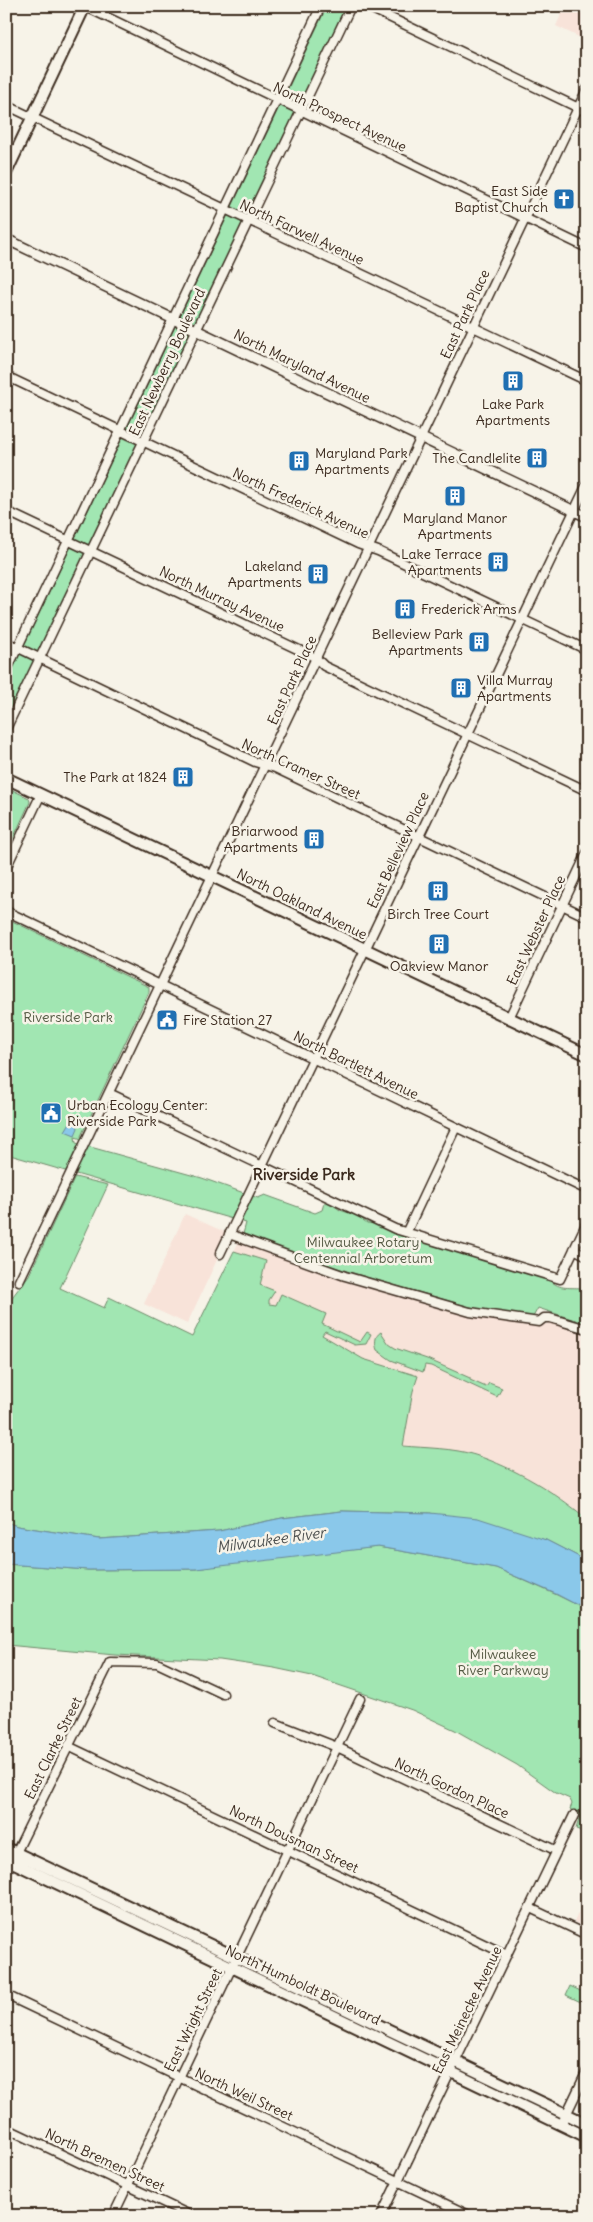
<svg xmlns="http://www.w3.org/2000/svg" width="593" height="2222" font-family="Delius,sans-serif">
	<style>
		.built { fill: #f8e3d9 }
		.green { fill: #a1e6b2; stroke: #6e8868 }
		.water { fill: #8ac8ea; stroke: #6a8998 }
		.lines { fill: none; stroke-linecap: round; stroke-linejoin: round }
		.minor-casing { stroke: #3b2a1e; stroke-width: 11 }
		.tertiary-casing { stroke: #3b2a1e; stroke-width: 12 }
		.secondary-casing { stroke: #3b2a1e; stroke-width: 14 }
		.minor { stroke: #f7f3e8; stroke-width: 8 }
		.tertiary { stroke: #f7f3e8; stroke-width: 9 }
		.secondary { stroke: #f7f3e8; stroke-width: 10 }
		.labels { text-anchor: middle; stroke-width: 5; stroke-linejoin: round; paint-order: stroke }
		.street-label { font-size: 14px; fill: #3b2a1e; stroke: #f7f3e8 }
		.poi-label { font-size: 14px; fill: #3b2a1e; stroke: #f7f3e8; text-anchor: end }
		.park-label { font-size: 14px; fill: #545943; stroke: #f7f3e8 }
		.water-label { font-size: 15px; font-style: italic; fill: #4f5251; stroke: #f7f3e8 }
		.quarter-label { font-size: 16px; font-weight: bold; fill: #3b2a1e; stroke: #f7f3e8 }
	</style>
	<rect width="100%" height="100%" fill="#f7f3e8"/>
	<filter id="ink" filterUnits="userSpaceOnUse"><feTurbulence type="fractalNoise" baseFrequency=".02" numOctaves="2"/><feDisplacementMap in="SourceGraphic" scale="10" xChannelSelector="R" yChannelSelector="G"/><feConvolveMatrix kernelMatrix="1 2 1 2 8 2 1 2 1" color-interpolation-filters="sRGB"/></filter>
	<g filter="url(#ink)">
		<path class="built" d="M565,6H587V41L556,26Z
			M185,1214L229,1234L187,1324L144,1304Z
			M238,1243L343,1280L469,1316L528,1326L547,1324L550,1322L587,1333V1519L568,1503L509,1469L473,1454L402,1446L150,1425Z
			M587,1895V1928L574,1922Z"/>
		<path class="green" d="M327,6H346L6,721V683Z
			M6,787L29,798L30,802L6,854Z
			M6,918L149,987V992L81,1136L82,1139L75,1137L76,1143L202,1178L258,1198L265,1195L315,1213L322,1210L324,1203L329,1202L340,1210L358,1216L367,1223L378,1224L396,1231L410,1239L434,1243L549,1278C557,1290 569,1287 581,1288L587,1293V1324L538,1308L533,1317C497,1317 460,1304 425,1294C363,1277 303,1258 243,1234L246,1223L10,1155L6,1162Z
			M75,1177L108,1185L60,1288L104,1308L109,1297L192,1337L234,1251L266,1261L260,1285L275,1291L269,1300V1304L276,1305L281,1294L326,1314L322,1324L360,1342L367,1332L371,1334L366,1344L355,1345L325,1331L322,1335L363,1359L418,1376L413,1391L403,1446C425,1448 454,1448 475,1455C515,1468 555,1492 587,1519V1561L546,1540L430,1513L342,1511L282,1518L219,1531L99,1539L17,1526L6,1522V1311L13,1296L29,1275Z
			M381,1332L389,1344L395,1348L427,1359L470,1378V1380L486,1387L489,1383L502,1388L497,1397L431,1366L425,1365L423,1372L391,1360L377,1350C375,1344 374,1336 381,1332Z
			M378,1547L496,1568L557,1595L587,1610V1799L584,1797L587,1800V1833L576,1829L580,1816L570,1809L572,1804L570,1799L556,1793L517,1765L455,1730L412,1710L312,1676L274,1668L220,1660L115,1655L6,1645V1564L88,1570L196,1569L264,1559Z
			M570,1986L587,1994V2005L566,1995Z"/>
		<path class="water" d="M71,1121L76,1123L78,1128L75,1135L65,1131Z
			M342,1511L430,1513L478,1518L546,1540L587,1561V1610L556,1594L496,1568L378,1547L196,1569L88,1570L6,1564V1522L17,1526L99,1539L219,1531L282,1518Z"/>
		<g class="lines">
			<g class="minor-casing">
				<path id="minor" d="M84,6L587,248
					M366,6L587,112
					M6,105L587,381
					M6,376L358,544L378,551L587,650
					M6,511L316,658L324,666L587,791
					M6,642L255,762L275,768L587,917
					M6,672L321,6
					M6,729L351,6
					M6,868L41,794
					M6,911L587,1190
					M509,1018L587,853
					M109,1093L395,1229L560,1279L587,1222
					M407,1231L456,1127
					M229,1234L345,1276L470,1312L539,1322L544,1318H550L587,1329
					M574,1249L587,1256
					M220,1254L587,484
					M19,1281L587,89
					M275,1723L337,1747L557,1851
					M68,1746L507,1955
					M6,1873L110,1662L157,1663L223,1694
					M530,1908L587,1935
					M6,1995L471,2216
					M564,2119L587,2071
					M6,2128L192,2216
					M113,2216L360,1699
					M381,2216L574,1815"/>
			</g>
			<g class="tertiary-casing">
				<path id="tertiary" d="M6,239L587,517"/>
			</g>
			<g class="secondary-casing">
				<path id="secondary" d="M6,173L85,6
					M6,778L587,1055
					M6,1848L587,2124
					M6,1859L587,2137"/>
			</g>
			<use href="#minor" class="minor"/>
			<use href="#tertiary" class="tertiary"/>
			<use href="#secondary" class="secondary"/>
		</g>
	</g>
	<defs>
		<g id="church-square" transform="scale(1.125)"><rect x="-9" y="-9" width="18" height="18" rx="4" fill="#1f6fb2" stroke="#f7f3e8"/><path d="M-1.2-6h2.4v3.5h3.3v2.4h-3.3V6h-2.4V-.1h-3.3v-2.4h3.3Z" fill="#fff"/></g>
		<g id="building-square" transform="scale(1.125)"><rect x="-9" y="-9" width="18" height="18" rx="4" fill="#1f6fb2" stroke="#f7f3e8"/><path d="M-4-6H4V6H1V3H-1V6H-4ZM-2.5-4.3h1.7v1.8h-1.7ZM.8-4.3h1.7v1.8H.8ZM-2.5-1h1.7V.8h-1.7ZM.8-1h1.7V.8H.8Z" fill="#fff"/></g>
		<g id="civic-square" transform="scale(1.125)"><rect x="-9" y="-9" width="18" height="18" rx="4" fill="#1f6fb2" stroke="#f7f3e8"/><path d="M-.6-6.5H3V-4.5H.6V-3L4-1V1h2V6H-6V1h2V-1L-.6-3ZM-1.2 2.5V6h2.4V2.5Z" fill="#fff"/></g>
	</defs>
	<g fill-rule="evenodd">
		<use href="#church-square" x="564" y="199"/>
		<use href="#building-square" x="513" y="381"/>
		<use href="#building-square" x="537" y="458"/>
		<use href="#building-square" x="299" y="461"/>
		<use href="#building-square" x="455" y="496"/>
		<use href="#building-square" x="498" y="562"/>
		<use href="#building-square" x="318" y="574"/>
		<use href="#building-square" x="405" y="609"/>
		<use href="#building-square" x="479" y="642"/>
		<use href="#building-square" x="461" y="688"/>
		<use href="#building-square" x="183" y="777"/>
		<use href="#building-square" x="314" y="839"/>
		<use href="#building-square" x="438" y="891"/>
		<use href="#building-square" x="439" y="944"/>
		<use href="#civic-square" x="167" y="1020"/>
		<use href="#civic-square" x="51" y="1113"/>
	</g>
	<g class="labels">
		<g class="street-label">
			<text transform="translate(340 117) rotate(25)" y="5">North Prospect Avenue</text>
			<text transform="translate(302 232) rotate(25)" y="5">North Farwell Avenue</text>
			<text transform="translate(465 314) rotate(-65)" y="5">East Park Place</text>
			<text transform="translate(167 362) rotate(-65)" y="5">East Newberry Boulevard</text>
			<text transform="translate(302 366) rotate(26)" y="5">North Maryland Avenue</text>
			<text transform="translate(301 503) rotate(25)" y="5">North Frederick Avenue</text>
			<text transform="translate(222 599) rotate(25)" y="5">North Murray Avenue</text>
			<text transform="translate(292 680) rotate(-65)" y="5">East Park Place</text>
			<text transform="translate(301 769) rotate(24)" y="5">North Cramer Street</text>
			<text transform="translate(398 850) rotate(-65)" y="5">East Belleview Place</text>
			<text transform="translate(302 904) rotate(26)" y="5">North Oakland Avenue</text>
			<text transform="translate(536 930) rotate(-65)" y="5">East Webster Place</text>
			<text transform="translate(356 1065) rotate(26)" y="5">North Bartlett Avenue</text>
			<text transform="translate(53 1748) rotate(-64)" y="5">East Clarke Street</text>
			<text transform="translate(452 1788) rotate(25)" y="5">North Gordon Place</text>
			<text transform="translate(294 1839) rotate(25)" y="5">North Dousman Street</text>
			<text transform="translate(303 1985) rotate(25)" y="5">North Humboldt Boulevard</text>
			<text transform="translate(467 2010) rotate(-64)" y="5">East Meinecke Avenue</text>
			<text transform="translate(193 2020) rotate(-64)" y="5">East Wright Street</text>
			<text transform="translate(244 2094) rotate(25)" y="5">North Weil Street</text>
			<text transform="translate(105 2160) rotate(25)" y="5">North Bremen Street</text>
		</g>
		<g class="poi-label">
			<text x="548" y="196">East Side<tspan x="548" dy="16">Baptist Church</tspan></text>
			<text x="513" y="409" text-anchor="middle">Lake Park<tspan x="513" dy="16">Apartments</tspan></text>
			<text x="315" y="458" text-anchor="start">Maryland Park<tspan x="315" dy="16">Apartments</tspan></text>
			<text x="521" y="463">The Candlelite</text>
			<text x="455" y="523" text-anchor="middle">Maryland Manor<tspan x="455" dy="16">Apartments</tspan></text>
			<text x="482" y="559">Lake Terrace<tspan x="482" dy="16">Apartments</tspan></text>
			<text x="302" y="571">Lakeland<tspan x="302" dy="16">Apartments</tspan></text>
			<text x="421" y="614" text-anchor="start">Frederick Arms</text>
			<text x="463" y="639">Belleview Park<tspan x="463" dy="16">Apartments</tspan></text>
			<text x="477" y="685" text-anchor="start">Villa Murray<tspan x="477" dy="16">Apartments</tspan></text>
			<text x="167" y="782">The Park at 1824</text>
			<text x="298" y="836">Briarwood<tspan x="298" dy="16">Apartments</tspan></text>
			<text x="438" y="919" text-anchor="middle">Birch Tree Court</text>
			<text x="439" y="971" text-anchor="middle">Oakview Manor</text>
			<text x="183" y="1025" text-anchor="start">Fire Station 27</text>
			<text x="67" y="1110" text-anchor="start">Urban Ecology Center:<tspan x="67" dy="16">Riverside Park</tspan></text>
		</g>
		<g class="park-label">
			<text x="68" y="1022">Riverside Park</text>
			<text x="363" y="1247">Milwaukee Rotary<tspan x="363" dy="16">Centennial Arboretum</tspan></text>
			<text x="503" y="1659">Milwaukee<tspan x="503" dy="16">River Parkway</tspan></text>
		</g>
		<g class="water-label">
			<text transform="translate(271 1540) rotate(-8)" y="5">Milwaukee River</text>
		</g>
		<g class="quarter-label">
			<text x="304" y="1180">Riverside Park</text>
		</g>
	</g>
	<rect width="593" height="2222" fill="none" stroke="#f7f3e8" stroke-width="25"/>
	<rect x="12" y="12" width="568" height="2197" fill="none" stroke="#3b2a1e" stroke-width="2" filter="url(#ink)"/>
</svg>
